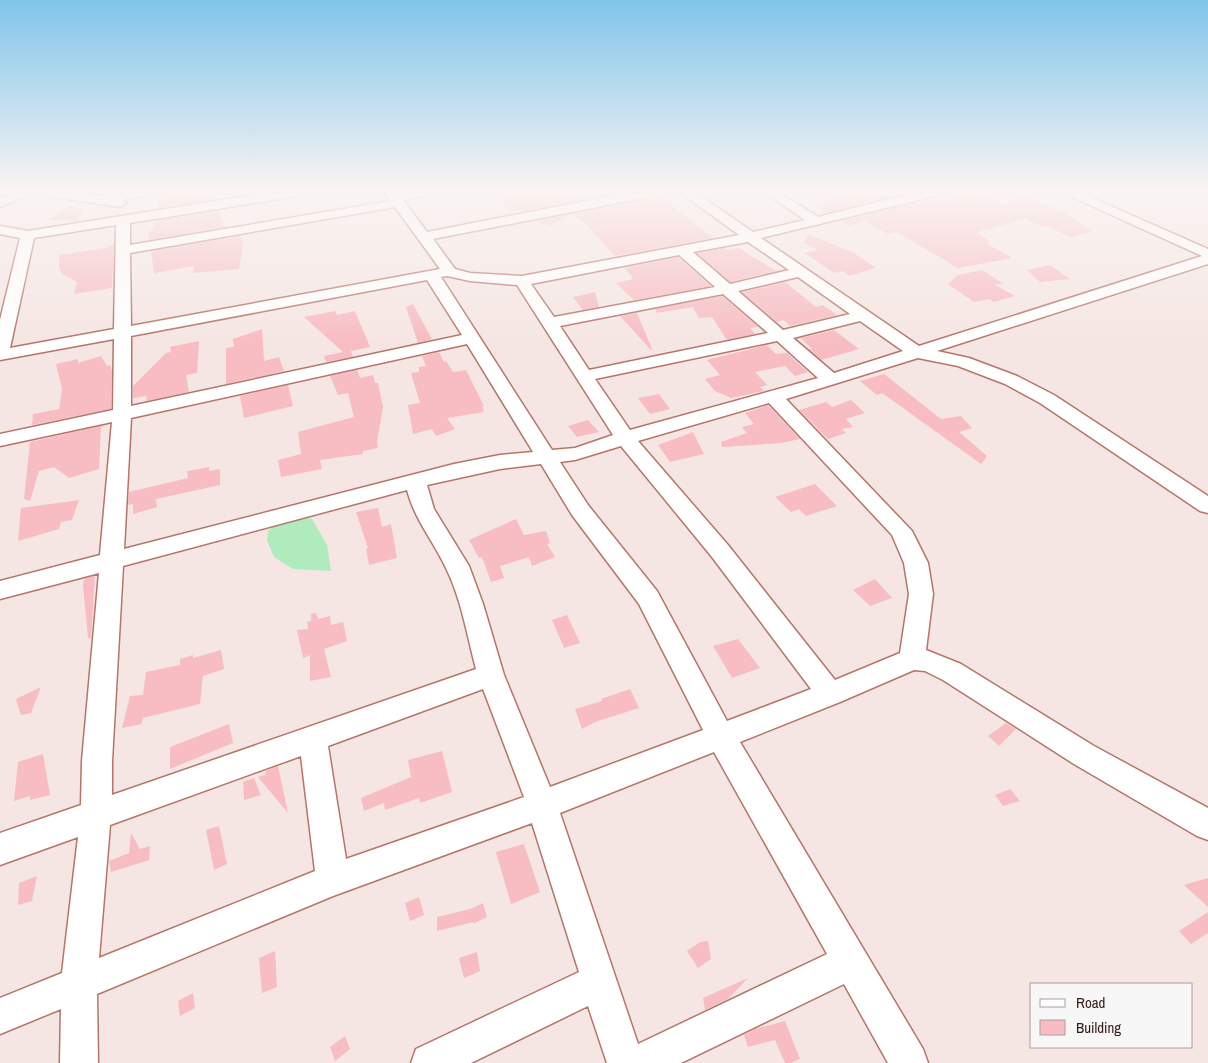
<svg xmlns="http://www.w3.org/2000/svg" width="1208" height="1063" font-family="'Archivo Narrow',sans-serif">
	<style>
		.green { fill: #b0ebbe }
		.building { fill: #f7bdc3 }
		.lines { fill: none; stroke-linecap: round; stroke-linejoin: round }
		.minor-casing { stroke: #b57568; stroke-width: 3 }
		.minor { fill: #fff; fill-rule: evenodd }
	</style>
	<rect width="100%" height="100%" fill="#f5e6e3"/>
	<path class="green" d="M300,517L312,519L327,545L331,571L293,569L274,557L267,540L268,531L276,524Z"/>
	<path class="building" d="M187,193H210L213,200L158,208L159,200L189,197Z
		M496,193H589V198L520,212L518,210L509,211Z
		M860,194L866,197L892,194L895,196L827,213L812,204Z
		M981,194L1002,204L1026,197L1065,213L1092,232L1070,237L1047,226L1044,227L1025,219L977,232L990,242L986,243L1012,258L958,268L897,232L888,234L865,221L849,226L841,221L910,204L935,202Z
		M663,198L713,238L615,256L581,219H578L573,214L550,226L536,221L620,205Z
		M71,206L84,209L77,221L49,220Z
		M218,211L225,227L149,240L148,232L153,230L155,221Z
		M808,234L854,253L876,268L849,276L844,271L834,273L805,253L818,250L804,243Z
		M240,236L243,243L239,269L193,273L194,266L154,273L151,251Z
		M114,244L112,288L74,294L77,282L62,274L59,267V255L106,248Z
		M724,248L727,250L739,248L776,271L730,282L697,253Z
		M678,257L711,286L634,300L616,283L633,279L625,268Z
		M1050,265L1070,279L1040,282L1027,270Z
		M982,270L1004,284H994L1015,296L994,302L989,299L974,302L948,284L958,275Z
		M785,282L816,307L823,305L837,315L790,326L784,320L777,322L742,292Z
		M595,292L599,307L583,310L573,297Z
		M722,296L758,327L750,328L755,334L727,340L712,317L699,318L693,307L657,313L655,309Z
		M413,304L428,332L432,339L418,343L406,307Z
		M335,311L337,315L355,311L370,347L351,351L353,357L326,362L324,356L343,352L304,317Z
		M637,313L652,349L651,350L620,316Z
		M262,329L264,361L279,357L284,371L226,384V348L234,347L233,339Z
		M834,330L859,349L821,360L809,349H812L801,338Z
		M199,341L197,373L186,375L189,392L146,401L147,396L133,398V386L166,353L171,352L170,347Z
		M767,345L776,354L787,353L808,372L795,376L785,366L755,372L767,385L760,387L764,391L731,398L715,391L705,379L720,375L707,360Z
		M439,352L444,362L446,361L453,372L466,370L484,406H482L484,412L447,418L455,429L436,436L432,429L413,434L408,405L420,403L411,373L419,372V367L426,366L422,356Z
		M101,356L107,366L110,365L112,371L111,409L32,425L33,414L59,409L62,389L56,364L78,359V363Z
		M357,370L360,378L373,375L375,383H378L383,407L377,442L378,448L363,451V454L320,460L322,469L281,477L278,460L301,454L298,432L354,417L348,393L338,395L330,376Z
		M884,374L941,419L961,416L972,428L959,432L987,456L981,464L882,393L877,395L860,381Z
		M288,385L293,406L244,418L240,396L230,398Z
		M659,394L670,409L650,414L638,398Z
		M851,400L865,413L846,419L853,427L842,429L846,433L828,439L799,410L826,402L832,407Z
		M768,405L800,439L781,443L722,447L721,442L747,433L742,427L754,424L745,413Z
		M588,420L599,432L577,437L568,426Z
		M109,424L101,427L99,469L69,478L54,467L39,471L30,501L24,499L30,442Z
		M693,432L704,454L670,462L658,445Z
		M209,467V471L220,469V485L156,499L157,507L133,514V504L128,505L129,492L188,478L187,471Z
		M815,484L837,506L806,516L799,509L791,512L775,497Z
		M79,500L72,520L61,522L59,529L18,541L21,508Z
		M378,508L382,527L391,524L397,558L369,565L366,549L368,548L356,512Z
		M516,519L524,535L546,531L550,543L547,544L555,557L532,566L529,557L500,566L504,578L491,582L482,557L479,558L469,540Z
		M95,576L91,638H88L83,585L84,579Z
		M875,579L892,598L870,606L853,590Z
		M316,613L318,619L330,616L331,625L343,622L347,641L324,649L331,677L310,681V655L303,658L297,630L308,629L307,622L311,621V614Z
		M567,615L580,643L564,648L552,620Z
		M738,639L760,668L732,678L713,646Z
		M221,650L224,669L203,676L200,704L143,718L141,724L122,728L130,696L143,695L146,672L180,665V659L193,655V658Z
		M41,687L31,713L21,715L16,699Z
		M630,689L639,708L595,722L582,729L575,709L602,701L601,699Z
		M1006,723L1016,729L999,746L988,736Z
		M229,724L233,743L170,769V747Z
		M442,751L452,792L420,803L419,798L385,810L384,803L364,811L361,798L411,777L408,760Z
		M43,754L50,795L30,800V796L14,801L18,762Z
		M278,766L288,813L258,777L265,775L266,771Z
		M254,778L261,795L244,800L243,782Z
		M1010,789L1020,801L1003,806L995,795Z
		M219,826L227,864L214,870L206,830Z
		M131,833L140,849L150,846L149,860L111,872L109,861L129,853Z
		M524,844L540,892L511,904L496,852Z
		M37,876L32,901L18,905L19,883Z
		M1208,878V907L1184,885Z
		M419,897L424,915L410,921L405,903Z
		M483,903L487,917L473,924V922L437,931V917L470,909Z
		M1208,912V933L1191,944L1179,931Z
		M708,941L711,959L698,968L687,951L700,942Z
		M275,951L277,987L262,993L259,958Z
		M477,952L480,971L464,978L459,958Z
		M748,978L728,999L705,1010L703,998Z
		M193,993L195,1008L180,1016L178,1001Z
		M785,1021L800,1059L791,1063H785L775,1040L748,1047L744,1035L755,1029Z
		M345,1036L350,1049L335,1061L330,1047Z"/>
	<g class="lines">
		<g class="minor-casing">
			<path id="minor" d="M13,193H31L0,207V199Z
				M47,193H81L99,196L113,193H144L142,196L122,200L126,203L120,207L53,197Z
				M265,193H298L292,197L130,223V245L390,201L385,193H428L426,196L403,200L427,232L627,193H655L649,197L433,239L455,269L470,273L522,276L739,235L681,193H696L753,232L805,220L765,193H780L818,217L914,193H938L936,196L761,238L919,346L1202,256L1063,193H1081L1208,249V264L937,351L969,358L1017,376L1054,395L1208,496V513L1200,511L1040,403L1005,384L958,366L918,358L786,399L912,531L928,563L933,594L926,650L961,664L1094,746L1208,808V840L1197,836L1074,764L943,680L925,671L914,670L840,702L740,742L923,1049L928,1063H888L844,984L681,1063H607L588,1006L471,1063H411L416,1049L579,972L532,823L333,896L97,994L98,1063H60L61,1009L0,1034V998L62,973L78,837L0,865V833L81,805L82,761L99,573L0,599V581L100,555L112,422L0,446V434L113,410L114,339L0,360V320L20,238L0,234V226L28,231ZM395,207L440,269L131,326L130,253ZM116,225L114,329L10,348L34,238ZM748,242L789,270L730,284L693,252ZM679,255L715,287L554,317L531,284ZM447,276L470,281L517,285L613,435L575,448L552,450L441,277ZM798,277L850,314L783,330L738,291ZM427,280L462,335L131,406V336ZM723,294L768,333L589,370L560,326ZM860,321L903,351L834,373L793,338ZM777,341L818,378L630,430L595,379ZM467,344L533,452L500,455L454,464L124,549L131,418ZM769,403L892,535L904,563L909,594L900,653L835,680L728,545L638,441ZM621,446L712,557L811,689L727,721L657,591L588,505L560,462L575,460ZM541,464L572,515L639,604L703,730L550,787L504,675L483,604L469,566L434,509L427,485L500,469ZM407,490C415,520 432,539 445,566C461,597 467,635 476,669L112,795V761L123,566ZM483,689L524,797L346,859L328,746ZM714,752L827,954L638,1044L560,813ZM301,756L315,871L99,958L110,825Z"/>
		</g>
		<use href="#minor" class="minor"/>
	</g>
	<linearGradient id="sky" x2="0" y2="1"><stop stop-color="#80c4ea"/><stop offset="0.56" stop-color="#faf4f2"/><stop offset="1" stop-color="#faf4f2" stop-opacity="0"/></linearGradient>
	<rect width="1208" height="342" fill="url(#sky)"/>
	<rect x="1030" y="983" width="162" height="65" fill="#f7f7f7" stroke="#aa9f9d"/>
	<rect x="1040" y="999" width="25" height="8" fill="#ffffff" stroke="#aa9f9d"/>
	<text x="1076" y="1008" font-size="15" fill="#361c17">Road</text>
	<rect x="1040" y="1020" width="25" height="15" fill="#f7bdc3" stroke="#aa9f9d"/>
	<text x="1076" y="1033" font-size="15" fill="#361c17">Building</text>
</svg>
